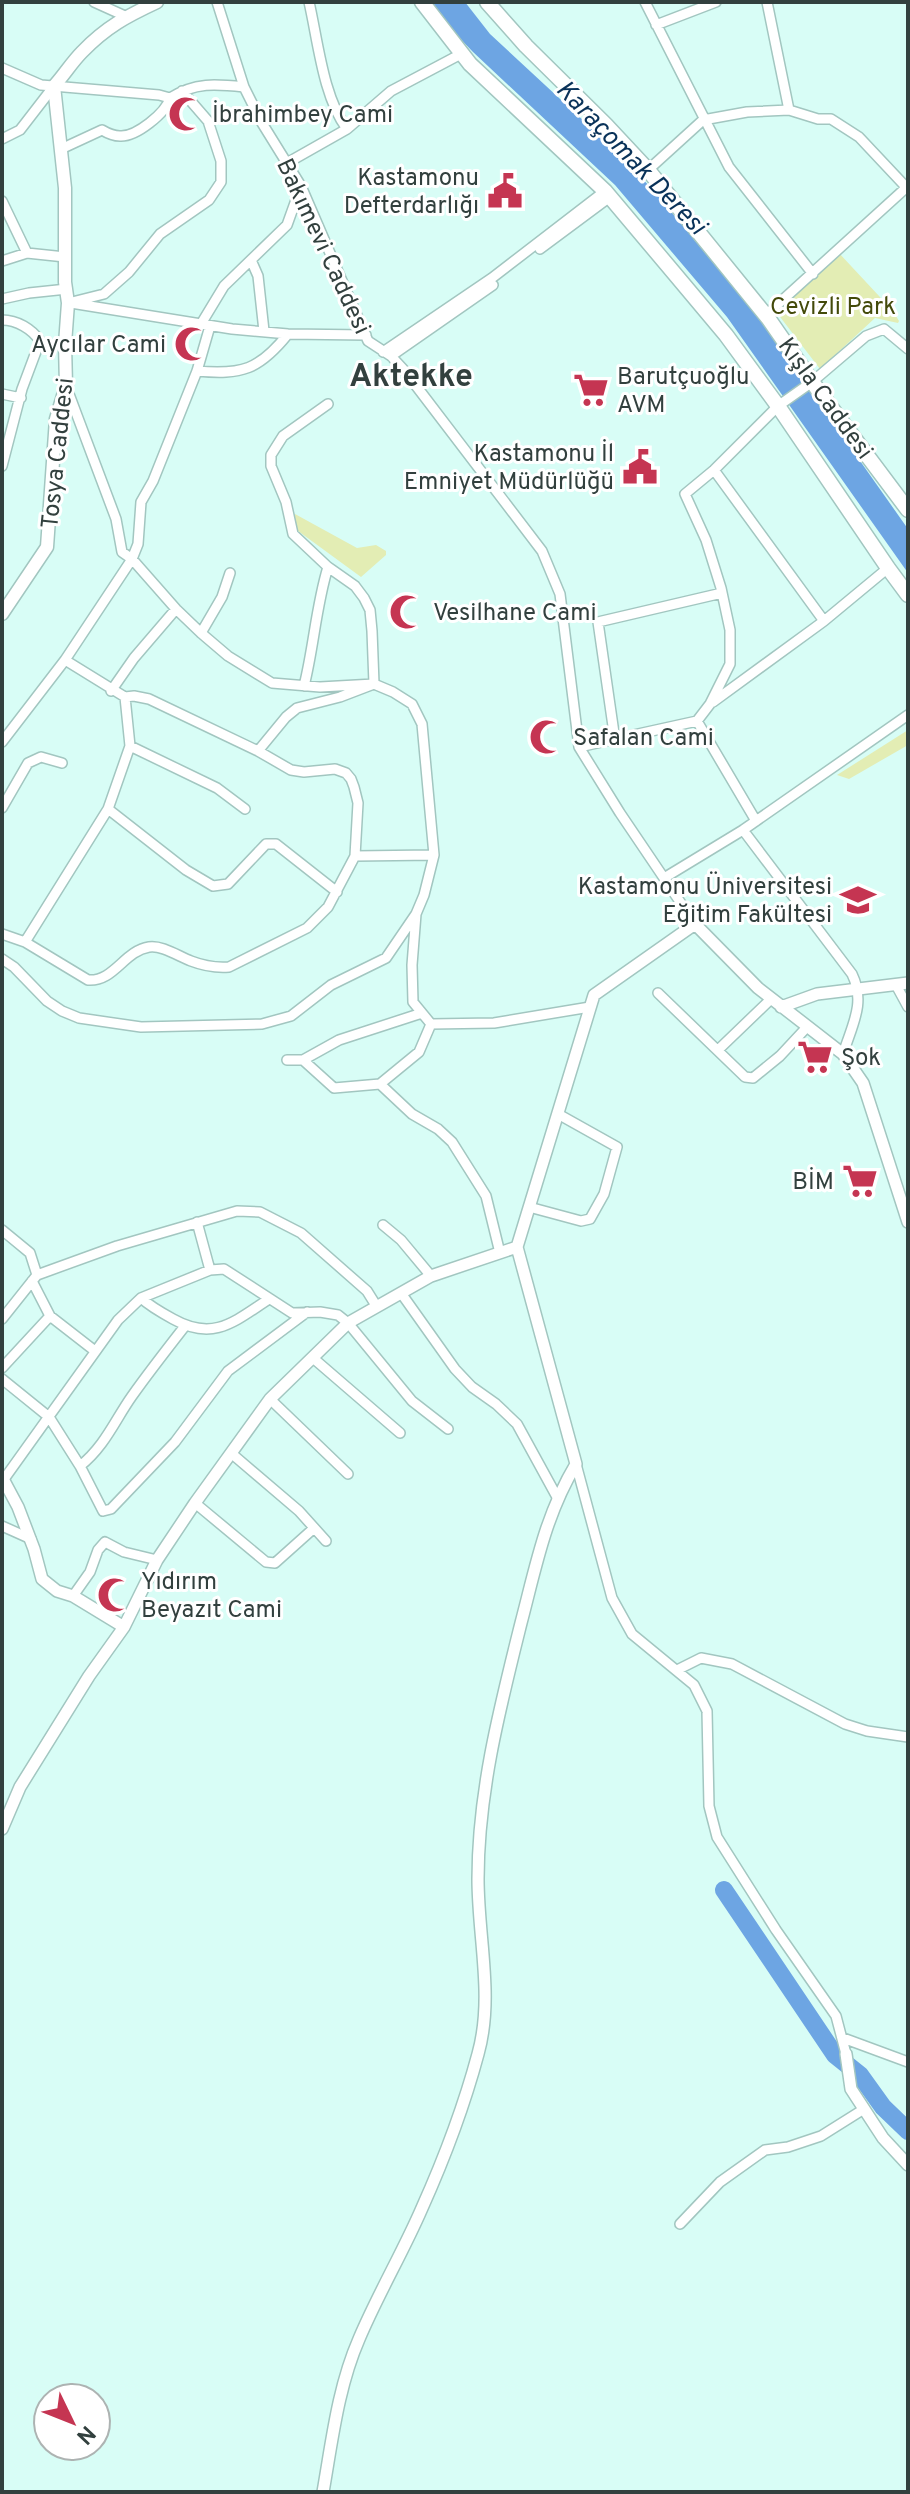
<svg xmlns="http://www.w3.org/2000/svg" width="910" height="2494" font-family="Overpass,sans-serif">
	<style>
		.green { fill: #e3edb4 }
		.water { fill: #6da5e3 }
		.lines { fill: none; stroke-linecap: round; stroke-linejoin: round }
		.river { stroke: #6da5e3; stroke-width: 18 }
		.minor-casing { stroke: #a2c6c0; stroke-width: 12 }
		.tertiary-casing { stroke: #a2c6c0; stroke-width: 14 }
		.secondary-casing { stroke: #a2c6c0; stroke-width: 15 }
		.primary-casing { stroke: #a2c6c0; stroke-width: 17 }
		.minor { stroke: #fff; stroke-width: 9 }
		.tertiary { stroke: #fff; stroke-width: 11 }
		.secondary { stroke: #fff; stroke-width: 12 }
		.primary { stroke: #fff; stroke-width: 14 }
		.labels { text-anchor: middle; stroke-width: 6; stroke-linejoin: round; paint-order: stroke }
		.poi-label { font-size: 24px; fill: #32403e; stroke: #fff; text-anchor: start }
		.street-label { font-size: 24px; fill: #32403e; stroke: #fff }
		.park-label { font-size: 24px; fill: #434a0a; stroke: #fff }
		.water-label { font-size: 26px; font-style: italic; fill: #093259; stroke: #fff }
		.district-label { font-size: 32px; font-weight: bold; fill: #32403e; stroke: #fff }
	</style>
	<rect width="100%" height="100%" fill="#d8fdf6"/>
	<path class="green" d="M838,252L893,311L899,321L898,323L875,318L820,369L774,309Z
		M295,514L357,548L376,545L386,551V555L361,577L294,528Z
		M908,730V745L849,779L837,775Z"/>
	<path class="water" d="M432,2H465L490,34L613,148L654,191L760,319L908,529V573L727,317L615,185L473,52L449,27Z"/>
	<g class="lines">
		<path class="river" d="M724,1890L835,2055L860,2075L883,2107L908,2131"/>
		<g class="minor-casing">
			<path id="minor" d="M94,2L125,16
				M217,2L244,87L262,123L301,186L368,341L391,356L404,370L542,551L560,594L579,747L620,813L695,924
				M309,2C318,41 323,97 347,129
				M645,2L729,167L813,274
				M767,2L789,110
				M656,25L716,2
				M2,68L41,85L159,95L170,98
				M2,139L20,130L54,86
				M61,149L102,130C107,133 114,136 120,136C136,137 166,113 170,98C195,82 216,84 244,87
				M287,163L347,129L391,91L461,54
				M648,170L703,120L747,112L789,110L818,119H831L859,137L906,187
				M2,201L27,253
				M540,249L610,197
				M251,260L258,276L264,331
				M2,261L27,253L65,257
				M2,299L29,293L67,289
				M68,303L104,294L129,272L160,234L209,200L221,182V161L208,121L182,91
				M71,303L232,329L288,334L366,335
				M766,315L908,186
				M2,320C17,320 32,329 40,341L22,389L2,466
				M201,324L224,286L287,225L301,186
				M383,352L492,278L605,191
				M391,356L493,285
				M197,371C242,375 259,370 288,334
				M66,386L116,519L122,552L132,559L176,609L201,633L228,656L272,683L320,687L374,684L393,692L412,704L422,724L434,855L424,895L416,914L412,965L413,1002L431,1024L494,1023L590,1007
				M2,394L21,398
				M714,470L824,621
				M201,633L222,597L230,573
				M304,686C314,646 316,606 328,567
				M111,691L134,658L176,609
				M713,702L824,621L888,568
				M697,721L756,821
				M615,740L598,622L722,593
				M2,742L65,660L132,559L138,544L141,502L153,481L197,371L210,326
				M130,746L217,788L245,809
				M579,747L697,721L710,704L730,664V630L721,588L706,540L685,494L714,470L778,406L812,382L866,336L884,329L908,349
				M258,751L286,717L297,708L340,697L374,684L372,631L370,610L364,598L355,586L328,567L293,534L286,502L271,466V455L283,436L328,404
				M2,808L28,763L41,757L62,763
				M108,809L186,870L213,886L228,884L266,844H276L337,892
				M743,830L852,974C866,1003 852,1025 843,1054
				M355,856L434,855
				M664,878L743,830L908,715
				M2,934L25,942L108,809L130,746L125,697L65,660
				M25,942L88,980C114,982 124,951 149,947C162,945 178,956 191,961C204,966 216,968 229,967L307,928L328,907L355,856L358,803L354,787L351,779L346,773L335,769L304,772L291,770L258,751L149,699L134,696L125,697
				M2,959L14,967L47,1001L62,1011L79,1018L141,1027L262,1024L291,1016L331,985L386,958L416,914
				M896,985L908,1007
				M658,993L745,1077L753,1078L780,1056L807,1027
				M718,1050L771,999
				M287,1060H303L339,1040L422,1013
				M303,1060L334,1088L380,1084
				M380,1084L412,1114L438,1129L452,1142L486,1196L500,1253
				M380,1084L419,1052L431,1024
				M529,1207L581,1221L590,1219L604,1194L617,1147L558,1114
				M197,1222L210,1270
				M383,1225L401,1240L431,1276
				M2,1230L30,1253L37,1275
				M32,1281L50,1316L95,1351
				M401,1293L455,1369L472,1387L496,1404L517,1424L557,1497
				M141,1298C151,1307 162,1313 173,1319C214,1342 235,1321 269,1299
				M2,1319L37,1275L117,1246L237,1211L260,1212L301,1233L367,1291L377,1307
				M313,1358L400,1433
				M2,1368L50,1316
				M2,1379L49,1417L80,1466L103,1511L111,1509L175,1442L228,1371L307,1312
				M270,1399L348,1474
				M231,1453L299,1511L326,1541
				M576,1464L612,1598L632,1634L694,1685L707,1711L709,1806L717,1837L776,1930L836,2016L846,2054
				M80,1466C105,1446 115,1420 132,1396C149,1372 167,1349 185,1326
				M2,1482L118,1320L141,1298L210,1270L224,1269L292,1313L320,1312L338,1315L348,1323L412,1401L448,1429
				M195,1503L266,1562L275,1563L313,1529
				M2,1526L31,1539
				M73,1596L90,1572L98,1550L105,1542L124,1552L157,1560
				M677,1670L701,1658L732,1664L845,1724L867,1731L908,1737
				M843,2038L908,2062
				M680,2224L720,2182L765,2150L788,2147L821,2136L864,2109"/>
		</g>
		<g class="tertiary-casing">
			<path id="tertiary" d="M781,1007L817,994L908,983
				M2,1477L18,1507L34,1549L42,1579L57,1591L73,1596L124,1627
				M2,1829L20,1787L89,1676L124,1627L157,1560L195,1503L270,1399L348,1323L431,1276L517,1247
				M846,2054L851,2089L883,2138L908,2165
				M323,2492C332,2441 338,2387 359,2339C378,2294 403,2252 422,2208C444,2159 464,2106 478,2054C494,1997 478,1938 478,1879C478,1792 500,1707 521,1623C536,1566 545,1516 576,1464L517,1247L594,995L695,924L758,988L843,1054L863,1083L908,1222"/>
		</g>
		<g class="secondary-casing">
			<path id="secondary" d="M2,614L47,547L56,419L66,386L65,344L68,303L65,282V188L54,86C64,75 72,62 82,52C106,27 127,16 157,2"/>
		</g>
		<g class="primary-casing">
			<path id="primary" d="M422,2L470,64L605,191L674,273L726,335L778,406L888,568L908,595
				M487,2L526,46L606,125L648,170L768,318L818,390L908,510"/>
		</g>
		<use href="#minor" class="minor"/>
		<use href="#tertiary" class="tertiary"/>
		<use href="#secondary" class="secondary"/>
		<use href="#primary" class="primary"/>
	</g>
	<defs>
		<g id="mosque-bare" transform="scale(2.76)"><path d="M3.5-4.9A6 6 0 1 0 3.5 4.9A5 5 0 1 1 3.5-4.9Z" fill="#c53552" stroke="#fff" stroke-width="2.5" paint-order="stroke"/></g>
		<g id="civic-bare" transform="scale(2.76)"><path d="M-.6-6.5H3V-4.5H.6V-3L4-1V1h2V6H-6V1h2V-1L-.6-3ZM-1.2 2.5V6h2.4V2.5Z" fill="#c53552" stroke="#fff" stroke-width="2.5" paint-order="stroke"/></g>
		<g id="supermarket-bare" transform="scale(2.76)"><path d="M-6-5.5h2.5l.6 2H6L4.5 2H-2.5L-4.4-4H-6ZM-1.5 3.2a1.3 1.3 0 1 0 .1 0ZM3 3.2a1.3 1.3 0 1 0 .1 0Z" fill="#c53552" stroke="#fff" stroke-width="2.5" paint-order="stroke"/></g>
		<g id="university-bare" transform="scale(2.76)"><path d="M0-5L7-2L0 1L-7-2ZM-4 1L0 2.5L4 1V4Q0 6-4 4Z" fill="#c53552" stroke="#fff" stroke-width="2.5" paint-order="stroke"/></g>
	</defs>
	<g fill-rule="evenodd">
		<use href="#mosque-bare" x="186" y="114"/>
		<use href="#civic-bare" x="505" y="191"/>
		<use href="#mosque-bare" x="192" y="344"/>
		<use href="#supermarket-bare" x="591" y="390"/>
		<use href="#civic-bare" x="640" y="467"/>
		<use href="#mosque-bare" x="407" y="612"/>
		<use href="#mosque-bare" x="547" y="737"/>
		<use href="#university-bare" x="858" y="900"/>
		<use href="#supermarket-bare" x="815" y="1057"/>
		<use href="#supermarket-bare" x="860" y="1181"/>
		<use href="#mosque-bare" x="115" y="1595"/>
	</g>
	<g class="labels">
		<g class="poi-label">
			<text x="212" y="122">İbrahimbey Cami</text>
			<text x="479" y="185" text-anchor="end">Kastamonu<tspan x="479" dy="28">Defterdarlığı</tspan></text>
			<text x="166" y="352" text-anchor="end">Aycılar Cami</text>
			<text x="617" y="384">Barutçuoğlu<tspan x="617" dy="28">AVM</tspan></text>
			<text x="614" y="461" text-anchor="end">Kastamonu İl<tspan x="614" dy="28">Emniyet Müdürlüğü</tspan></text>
			<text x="433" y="620">Vesilhane Cami</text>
			<text x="573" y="745">Safalan Cami</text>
			<text x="832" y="894" text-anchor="end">Kastamonu Üniversitesi<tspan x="832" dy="28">Eğitim Fakültesi</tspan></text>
			<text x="841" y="1065">Şok</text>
			<text x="834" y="1189" text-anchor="end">BİM</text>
			<text x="141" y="1589">Yıdırım<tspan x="141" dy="28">Beyazıt Cami</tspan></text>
		</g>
		<g class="street-label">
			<text transform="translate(324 246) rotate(65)" y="8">Bakımevi Caddesi</text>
			<text transform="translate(826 398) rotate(54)" y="8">Kışla Caddesi</text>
			<text transform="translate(57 453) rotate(-84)" y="8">Tosya Caddesi</text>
		</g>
		<g class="park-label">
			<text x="833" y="314">Cevizli Park</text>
		</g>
		<g class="water-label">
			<text transform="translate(632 157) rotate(46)" y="9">Karaçomak Deresi</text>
		</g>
		<g class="district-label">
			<text x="411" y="386">Aktekke</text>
		</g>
	</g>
	<rect width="910" height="2494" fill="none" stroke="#32403e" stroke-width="8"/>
	<g transform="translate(72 2422) rotate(133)"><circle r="38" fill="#ffffff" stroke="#adb3b2" stroke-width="2"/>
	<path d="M0-6L14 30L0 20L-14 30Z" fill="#c53552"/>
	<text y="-12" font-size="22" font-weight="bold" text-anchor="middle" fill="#32403e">N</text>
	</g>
</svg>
